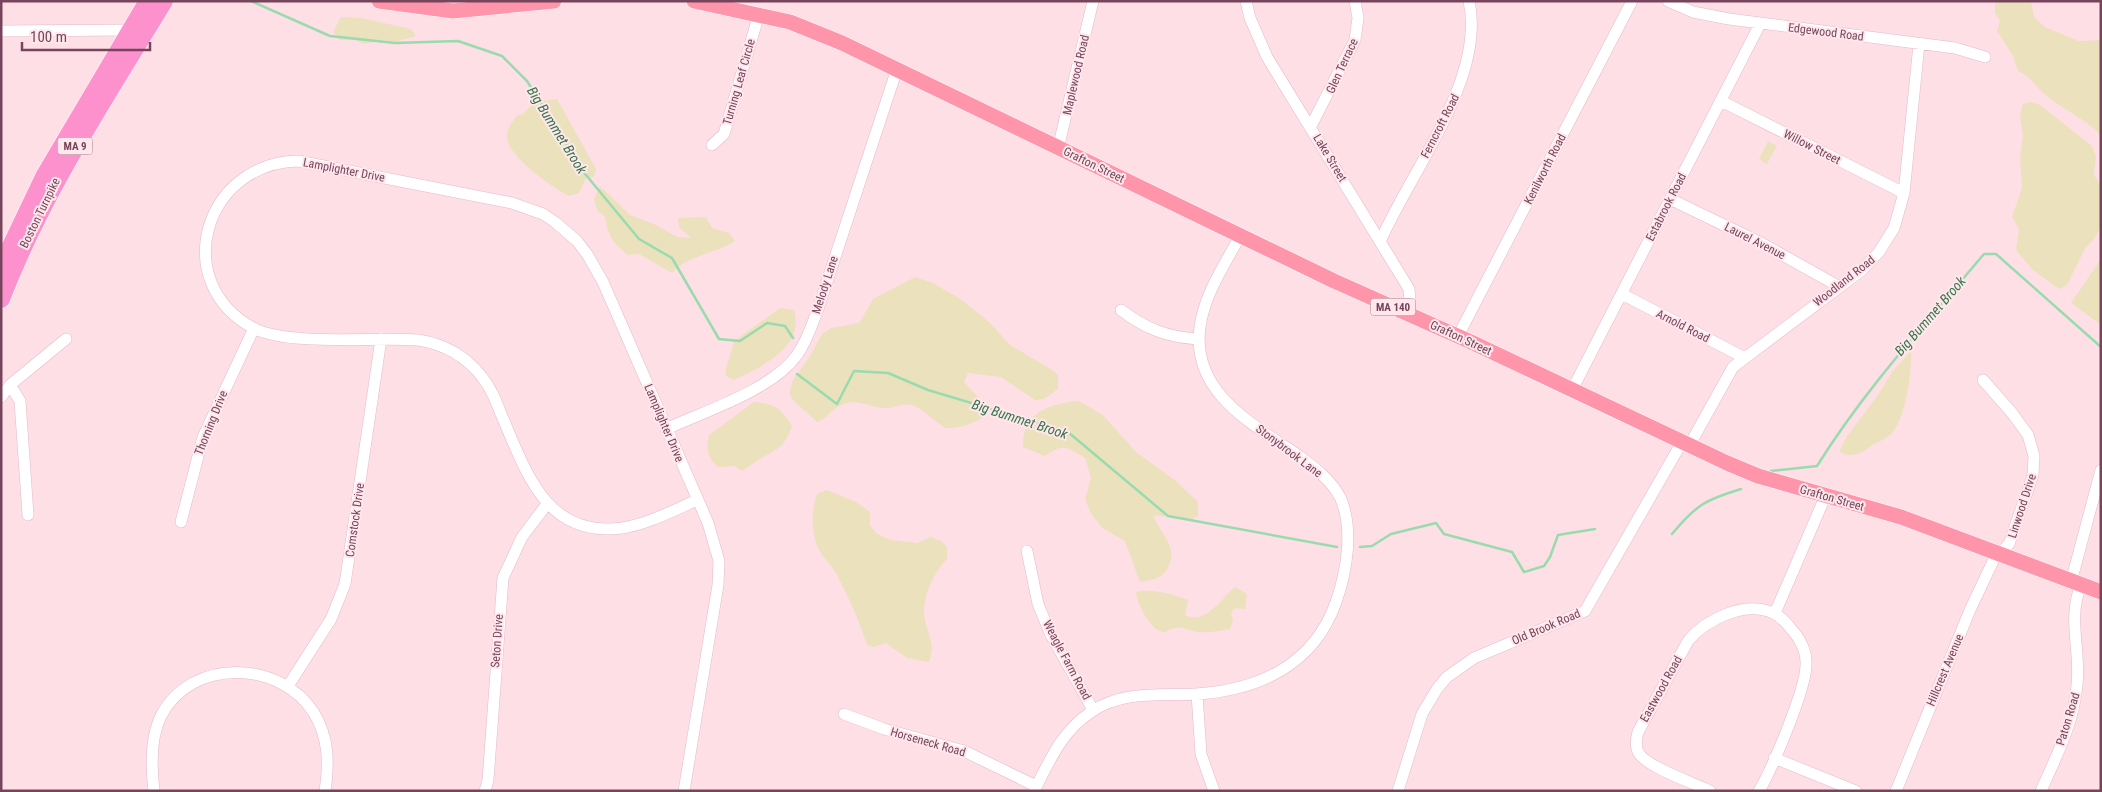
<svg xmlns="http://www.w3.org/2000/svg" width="2102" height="792" font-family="'Roboto Condensed',sans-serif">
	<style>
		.green { fill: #ece1bd }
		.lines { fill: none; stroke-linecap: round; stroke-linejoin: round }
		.stream { stroke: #98dbae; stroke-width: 2.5 }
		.minor-casing { stroke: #e2bbc9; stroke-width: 12 }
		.major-casing { stroke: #fff; stroke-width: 16 }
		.highway-casing { stroke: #fff; stroke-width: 19 }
		.minor { stroke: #fff; stroke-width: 11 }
		.major { stroke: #ff95aa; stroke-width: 15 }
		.highway { stroke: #fd91ce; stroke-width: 18 }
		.labels { text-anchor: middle; stroke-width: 4; stroke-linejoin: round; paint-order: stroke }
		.shield { fill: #ffe7ec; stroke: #9f7687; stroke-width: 1 }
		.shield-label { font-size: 11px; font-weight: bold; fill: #76455c }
		.street-label { font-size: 12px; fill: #76455c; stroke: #ffe7ec }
		.water-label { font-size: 14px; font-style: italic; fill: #35764c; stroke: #ffe7ec }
	</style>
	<rect width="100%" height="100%" fill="#fedfe6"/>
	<path class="green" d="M1995,1H2031L2034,17L2045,27L2079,41L2101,40V135C2084,118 2062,109 2044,94C2033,84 2032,77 2018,71L2013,56L1997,31L2000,21L1995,13Z
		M341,17L361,18L411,29L416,36L395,42L383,40L365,44L354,40H340L333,32Z
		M557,99L596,169L594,177L586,178L579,193L569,196C552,187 510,159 507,138C506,129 512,123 516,116L523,114L534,102Z
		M2031,102L2040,105L2092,146L2096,156L2094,175L2101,185V227L2094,239L2086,247L2067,285L2059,289L2033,270L2016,250L2019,229L2012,217L2022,188L2020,157L2023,137L2020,115L2023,104Z
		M1768,141L1777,146L1767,164L1759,159Z
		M600,186L630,215L656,225L677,237L691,238L679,227L678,218L706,217L712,228L729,233L735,241C715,254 688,255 672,273L639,254L628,255C613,243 608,237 605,217L597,210L594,199Z
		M2101,259V325L2071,303Z
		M915,277L933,283L959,298L989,322L1010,345L1054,371L1058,375V389L1044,399L1035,400L1001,377L968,373L964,382L990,410C982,422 959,429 946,428C934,422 927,411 914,406C905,402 898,407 888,408C871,409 856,396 839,406C831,410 827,419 817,422L792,399L789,393L793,380L808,359L822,334L831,328L859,323L873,299Z
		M780,308L794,310C805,348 761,367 734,380L726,376C725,364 732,353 734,341Z
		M1911,351C1912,371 1906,419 1891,434C1886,439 1877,442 1871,446C1860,454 1852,458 1839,452L1847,436L1878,395L1892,372Z
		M1079,401L1103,415L1136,452L1176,481L1198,502V516L1191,520L1153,515C1159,532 1178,546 1169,565C1164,578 1153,580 1140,582L1125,541L1102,528L1090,512L1085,499L1091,478L1085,458C1066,447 1064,443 1045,456L1023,447C1022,412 1049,404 1079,401Z
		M754,402C776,404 780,408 792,426C784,449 776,449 757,461C751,464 749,468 741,471L735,466L718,467C707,458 706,448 709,435Z
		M827,490L856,502L870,512V525L877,534L891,540L917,543L931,537L941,541L947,547V559C934,572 924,594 924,612C925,633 937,641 929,662L907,658L886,643L873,647L867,645C859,620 848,596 836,573C831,564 822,557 818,548C811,532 811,510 817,494Z
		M1235,587L1247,594L1245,609L1235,608L1231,613L1233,621L1230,629C1219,631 1209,633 1198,632C1191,632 1183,626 1175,628C1169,629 1166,634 1160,631C1149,627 1137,603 1136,592C1150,588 1174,594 1188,600L1185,615C1206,625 1220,600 1235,587Z"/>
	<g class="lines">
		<path class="stream" d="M251,1L330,36L395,43L458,41L502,56L527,81L586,175L639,239L672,258L719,339L740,341L767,323L785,326L793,338
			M797,374L837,404L854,371L888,373L928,390L1068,432L1168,516L1337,547
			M1771,471L1817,466C1865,389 1926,323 1984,254H1996L2101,347
			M1672,534C1696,505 1705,500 1741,489
			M1360,547L1372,546L1391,534L1436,523L1444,534L1512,552L1524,572L1544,566L1550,557L1558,535L1595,529"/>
		<g class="minor-casing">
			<path id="minor" d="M1246,1L1250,18L1267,57L1409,289L1410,301L1406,312
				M1668,1L1693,12L1729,19L1955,48L1985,57
				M1,31L130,30
				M1721,101L1904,193
				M1311,126L1355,40L1358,18L1355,1
				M712,145L724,134L759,14
				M1056,147L1060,140L1093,1
				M1670,199L1761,243L1838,286
				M1380,242C1410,172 1486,79 1469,1
				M1622,294L1745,358
				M1121,310C1146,329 1167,337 1198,339
				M1458,336L1632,1
				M10,385L20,401L28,515
				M1572,390L1760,24
				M1,397L10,385L66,339
				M666,429C705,411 772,390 797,355C807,341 812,325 818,309L897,69
				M1689,446L1733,367L1862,270L1879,252L1894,228L1904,193L1919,44
				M181,522L203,437L254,328
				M1027,551L1038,604L1050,633L1093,710
				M2071,582L2101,470
				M1775,613L1825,497
				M288,686L331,619L345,584L381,339
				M1197,694L1201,754L1214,791
				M844,714L884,729L964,751L1036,786
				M1774,758L1856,791
				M154,791C151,766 150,738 161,716C191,657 281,660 314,713C329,738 329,763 325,791
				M485,791L488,780L503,578L522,537L547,504
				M684,791L718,585L719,561L708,523L603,282L587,254L577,241L555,222L543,214L512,203L298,161C204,163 169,282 253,328C287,346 375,337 418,340C444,344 466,356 482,377C491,388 496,401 501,414C526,471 545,538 622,528C648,524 674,510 697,500
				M1034,791C1050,760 1062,731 1091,712C1123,690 1160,696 1196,694C1259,690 1314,665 1336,602C1347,571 1354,528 1340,497C1331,480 1314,467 1299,456C1253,424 1191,393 1200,327C1204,295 1225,264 1240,236
				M1398,791L1422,714L1437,689L1447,677L1474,658L1585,611L1682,442
				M1710,791C1694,783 1646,767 1638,752C1635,745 1636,739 1638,732L1688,641C1705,620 1745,600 1773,613C1781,616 1787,624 1793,631C1801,640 1807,653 1806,665C1806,689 1772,769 1759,791
				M1896,791L1970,610L1994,559L2009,544L2033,475L2034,456L2028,435L2012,413L1983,380
				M2041,791C2056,757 2074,722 2077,685C2081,651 2067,618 2081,585"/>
		</g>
		<g class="major-casing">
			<path id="major" d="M379,1L453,11L554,1
				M694,1L790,22L842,43L1334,281L1471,342L1727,463L1758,476L1901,517L2101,592"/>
		</g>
		<g class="highway-casing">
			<path id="highway" d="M1,267L45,175L148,1
				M1,299C42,193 105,98 164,1"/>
		</g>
		<use href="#minor" class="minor"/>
		<use href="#major" class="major"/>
		<use href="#highway" class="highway"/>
	</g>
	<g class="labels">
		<g class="shield">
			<rect x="57.5" y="137.5" width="35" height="17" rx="4"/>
			<rect x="1370.5" y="298.5" width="45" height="17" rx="4"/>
		</g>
		<g class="shield-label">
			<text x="75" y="150">MA 9</text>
			<text x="1393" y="311">MA 140</text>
		</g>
		<g class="street-label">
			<text transform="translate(1826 32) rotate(7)" y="4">Edgewood Road</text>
			<text transform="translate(1342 66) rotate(-65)" y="4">Glen Terrace</text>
			<text transform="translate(1076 75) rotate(-77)" y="4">Maplewood Road</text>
			<text transform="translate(739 82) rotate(-74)" y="4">Turning Leaf Circle</text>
			<text transform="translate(1440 126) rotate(-63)" y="4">Ferncroft Road</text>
			<text transform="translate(1812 147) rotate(27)" y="4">Willow Street</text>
			<text transform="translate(1330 158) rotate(59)" y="4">Lake Street</text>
			<text transform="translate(1094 165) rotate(26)" y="4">Grafton Street</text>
			<text transform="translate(1545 169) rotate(-63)" y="4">Kenilworth Road</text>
			<text transform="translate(344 170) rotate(11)" y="4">Lamplighter Drive</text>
			<text transform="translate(1666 207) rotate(-63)" y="4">Estabrook Road</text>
			<text transform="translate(40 213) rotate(-64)" y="4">Boston Turnpike</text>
			<text transform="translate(1755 241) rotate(27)" y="4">Laurel Avenue</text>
			<text transform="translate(1844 281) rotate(-38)" y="4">Woodland Road</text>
			<text transform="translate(825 285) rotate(-72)" y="4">Melody Lane</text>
			<text transform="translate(1683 326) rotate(27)" y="4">Arnold Road</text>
			<text transform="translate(1461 338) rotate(25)" y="4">Grafton Street</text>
			<text transform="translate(211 423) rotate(-68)" y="4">Thorning Drive</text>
			<text transform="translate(664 423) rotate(67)" y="4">Lamplighter Drive</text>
			<text transform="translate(1289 451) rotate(37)" y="4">Stonybrook Lane</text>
			<text transform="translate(1832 498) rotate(16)" y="4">Grafton Street</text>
			<text transform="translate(2022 506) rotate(-72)" y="4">Linwood Drive</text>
			<text transform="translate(355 520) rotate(-82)" y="4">Comstock Drive</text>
			<text transform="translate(1546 627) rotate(-23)" y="4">Old Brook Road</text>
			<text transform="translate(497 641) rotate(-86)" y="4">Seton Drive</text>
			<text transform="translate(1067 660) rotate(62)" y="4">Weagle Farm Road</text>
			<text transform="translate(1945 670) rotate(-67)" y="4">Hillcrest Avenue</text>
			<text transform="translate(1661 689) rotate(-61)" y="4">Eastwood Road</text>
			<text transform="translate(2068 719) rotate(-73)" y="4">Paton Road</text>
			<text transform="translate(928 742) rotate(16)" y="4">Horseneck Road</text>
		</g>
		<g class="water-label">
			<text transform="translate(557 130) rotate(58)" y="5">Big Bummet Brook</text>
			<text transform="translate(1930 316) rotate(-49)" y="5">Big Bummet Brook</text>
			<text transform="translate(1020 419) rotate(18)" y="5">Big Bummet Brook</text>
		</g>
	</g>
	<rect width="2102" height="792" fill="none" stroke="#76455c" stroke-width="5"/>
	<path d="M22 42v8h128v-8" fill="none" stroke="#76455c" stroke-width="2.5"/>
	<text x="30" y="42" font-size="15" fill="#76455c" stroke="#ffe7ec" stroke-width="4" paint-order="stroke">100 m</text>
</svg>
